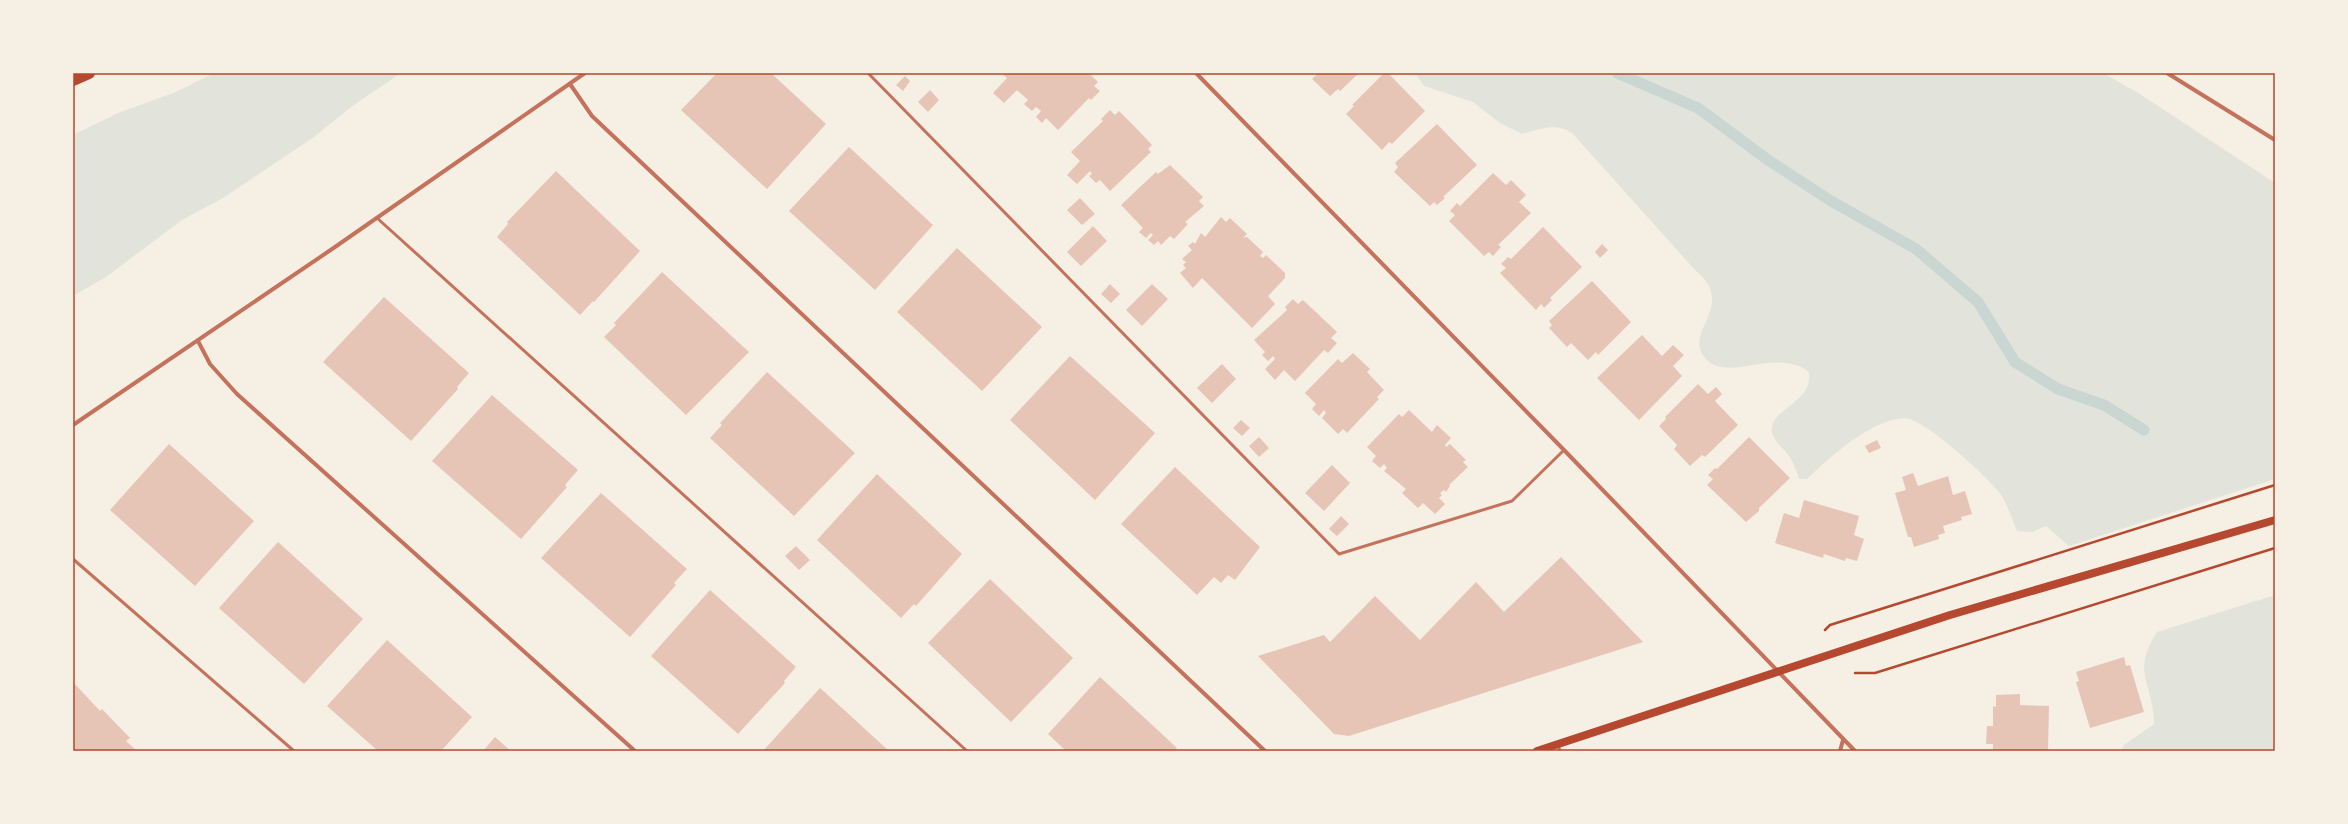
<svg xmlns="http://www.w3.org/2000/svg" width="2348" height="824" font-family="'IBM Plex Serif',serif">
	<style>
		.green { fill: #e2e4dc }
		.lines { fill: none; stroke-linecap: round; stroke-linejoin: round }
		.stream { stroke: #c9d6d2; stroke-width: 11 }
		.building { fill: #e6c5b7 }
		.path { stroke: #b5482f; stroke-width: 2.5 }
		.service { stroke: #c5725c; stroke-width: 3 }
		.minor { stroke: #c5725c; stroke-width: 4 }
		.secondary { stroke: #b5482f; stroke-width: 8 }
		.motorway { stroke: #b5482f; stroke-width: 12 }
		.neatline { fill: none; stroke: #b5482f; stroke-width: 1.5 }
	</style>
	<rect width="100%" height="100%" fill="#f6efe4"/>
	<path class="green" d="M214,73H401L351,107L314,137L223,198L182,220L106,277L73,296V135L118,113L176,92Z
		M1415,73H2103L2140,94L2275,183V479L2069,546L2046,526L2032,532L2017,531C2012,519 2007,503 1999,492C1986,476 1923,417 1904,418C1869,421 1831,456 1807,479H1799C1797,472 1794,465 1791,459C1785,448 1770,441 1772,427C1775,408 1813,401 1809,372C1777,347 1729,382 1707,360C1679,332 1740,307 1695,270L1572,133C1555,122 1540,129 1522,134L1500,123L1473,102L1424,86Z
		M2275,595V751H2121L2124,745L2154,724C2154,683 2130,674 2157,632Z"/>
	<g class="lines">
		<path class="stream" d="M1617,73L1698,108L1768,160L1831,201L1916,249L1978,302L2015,362L2058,389L2104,405L2144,430"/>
	</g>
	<path class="building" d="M717,73H771L826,124L767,189L681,110Z
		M1001,73H1089L1098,82L1094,86L1100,91L1091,100L1089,98L1058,130L1046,118L1042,123L1036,117L1041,111L1036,107L1032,111L1024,104L1028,100L1017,90L1004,103L993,93L1007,78Z
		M1316,73H1359L1340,91L1338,89L1330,96L1312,79L1317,74Z
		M1384,73H1388L1425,111L1392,144L1389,142L1382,150L1346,114L1354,106L1352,105Z
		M905,76L910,81L903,91L896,85Z
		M930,90L939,100L928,112L918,102Z
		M1110,110L1115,115L1119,111L1135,127L1152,145L1148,149L1151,152L1110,191L1100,180L1096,183L1089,176L1092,174L1090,171L1077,184L1067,175L1080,161L1071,152L1103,121L1101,119Z
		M1437,124L1477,165L1443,197L1445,198L1437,205L1434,202L1430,206L1394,172L1398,167L1395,163Z
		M849,147L933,225L875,290L789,211Z
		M1170,165L1203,197L1199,201L1204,206L1185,222L1188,224L1174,239L1170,236L1161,245L1158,241L1154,245L1148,240L1153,235L1151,233L1146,238L1139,232L1143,228L1121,205L1156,172L1158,174Z
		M556,171L640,251L594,302L593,301L580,315L497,237L508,224L507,222Z
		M1493,173L1506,185L1511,180L1526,195L1519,202L1531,213L1498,245L1501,247L1493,256L1489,252L1484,256L1449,221L1455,215L1450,211L1457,203L1460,206Z
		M1080,198L1095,214L1082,225L1067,210Z
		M1221,217L1226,222L1230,218L1247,234L1243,238L1247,237L1263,252L1260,256L1263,258L1266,255L1285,273V278L1268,296L1275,304L1252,328L1202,278L1193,288L1180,273L1186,268L1183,265L1186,262L1182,259L1192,250L1188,246L1193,242L1195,244L1201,233L1205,237Z
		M1093,226L1107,241L1081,266L1067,252Z
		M1543,227L1582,267L1550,298L1552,300L1544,308L1541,304L1536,310L1500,273L1506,268L1501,264L1508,257L1511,259Z
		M1602,244L1608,250L1600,258L1595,252Z
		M957,248L1042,327L982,391L897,312Z
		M662,272L749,352L686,415L604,337L616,325L614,323Z
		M1592,281L1631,322L1598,355L1596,352L1588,360L1571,343L1567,347L1549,328L1552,325L1549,321Z
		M1110,284L1120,294L1111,303L1101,294Z
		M1152,284L1168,299L1142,326L1126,310Z
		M384,297L469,373L457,387L458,389L411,441L323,362Z
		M1293,299L1298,304L1303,300L1337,332L1331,338L1337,343L1328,353L1324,350L1295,381L1284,370L1275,380L1265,369L1275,359L1273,356L1268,361L1262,355L1265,352L1254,340L1287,310L1285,307Z
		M1642,335L1662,356L1673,345L1684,355L1673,366L1682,376L1639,420L1597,378Z
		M1353,353L1370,369L1367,372L1384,390L1377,397L1379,399L1347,433L1343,429L1338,434L1322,418L1326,413L1324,410L1319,416L1312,409L1316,404L1305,393L1338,359L1342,363Z
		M1070,356L1155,433L1095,500L1010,420Z
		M1222,364L1236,379L1212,403L1197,388Z
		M767,372L855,453L794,516L710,438L722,425L720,423L723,420Z
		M1698,384L1708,394L1716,387L1722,394L1715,401L1738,425L1705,457L1702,455L1690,466L1674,449L1677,445L1659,426L1666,419L1665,417Z
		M492,395L578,470L565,485L567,487L521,539L432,461Z
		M1409,410L1432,432L1437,425L1451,438L1445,445L1446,447L1450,444L1466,460L1463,462L1468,467L1449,485L1450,486L1446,492L1444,490L1440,493L1442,495L1439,498L1445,504L1435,514L1423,503L1418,508L1402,493L1406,489L1384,471L1387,468L1384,464L1380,468L1372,461L1376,456L1367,447L1399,414L1402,417Z
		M1241,420L1250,428L1242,436L1233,428Z
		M1259,437L1269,448L1259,457L1249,446Z
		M1749,437L1790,478L1759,508V511L1746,522L1707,485L1713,479L1708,475L1715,468L1717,469Z
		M1877,440L1881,448L1869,453L1865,446Z
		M169,444L254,521L195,586L110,510Z
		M1332,465L1350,483L1324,511L1305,493Z
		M1175,467L1260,547L1235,580L1228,575L1221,583L1214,577L1197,595L1121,524Z
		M1913,473L1918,486L1948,476L1953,495L1965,491L1972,514L1961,517L1962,520L1943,526L1945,533L1938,535L1939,539L1914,547L1911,537H1908L1895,493L1906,490L1902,477Z
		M877,474L962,554L916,606L914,604L901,618L817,540Z
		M601,493L687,569L674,583L676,585L630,637L541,558Z
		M1804,500L1859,516L1854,535L1864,539L1857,561L1846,558L1845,561L1824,554L1823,558L1775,543L1784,513L1799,518Z
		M1341,516L1349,524L1337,536L1329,529Z
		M278,542L363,619L304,684L219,608Z
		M796,546L810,560L799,570L785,556Z
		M1561,557L1643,642L1349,736L1334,734L1258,656L1324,635L1330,642L1375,596L1420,640L1476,582L1504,612Z
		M990,579L1073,658L1011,722L928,643Z
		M710,590L796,667L784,681L785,683L738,734L651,656Z
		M387,640L472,717L441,751H378L327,706Z
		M2124,657L2126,666L2130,665L2144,712L2090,728L2076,682L2079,681L2076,672Z
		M1100,677L1149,722L1177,748L1174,751H1066L1048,734Z
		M73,682L100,711L102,709L130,738L126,741L137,751H73Z
		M820,688L830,697L889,751H763Z
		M2020,694V705L2049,706L2048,751H1993V744H1986L1987,726H1993V706L1996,707V695Z
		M495,737L511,751H483Z"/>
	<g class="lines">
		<path class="path" d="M1825,630L1830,625L2275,485
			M1855,673H1875L2275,548"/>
		<path class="service" d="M868,73L1339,554L1512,501L1564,450
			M377,218L967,751
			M73,559L294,751
			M1558,745L1560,751"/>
		<path class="minor" d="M1196,73L1564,450L1855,751
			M2167,73L2275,140
			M570,84L592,116L610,133L1265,751
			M198,341L210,364L237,394L635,751
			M73,425L335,247L585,73
			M1840,751L1843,740"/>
		<path class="secondary" d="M1537,751L1950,615L2275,520"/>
		<path class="motorway" d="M73,80L89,73"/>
	</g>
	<rect width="2348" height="824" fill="none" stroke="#f6efe4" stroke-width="148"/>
	<rect x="74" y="74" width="2200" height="676" class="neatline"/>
</svg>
